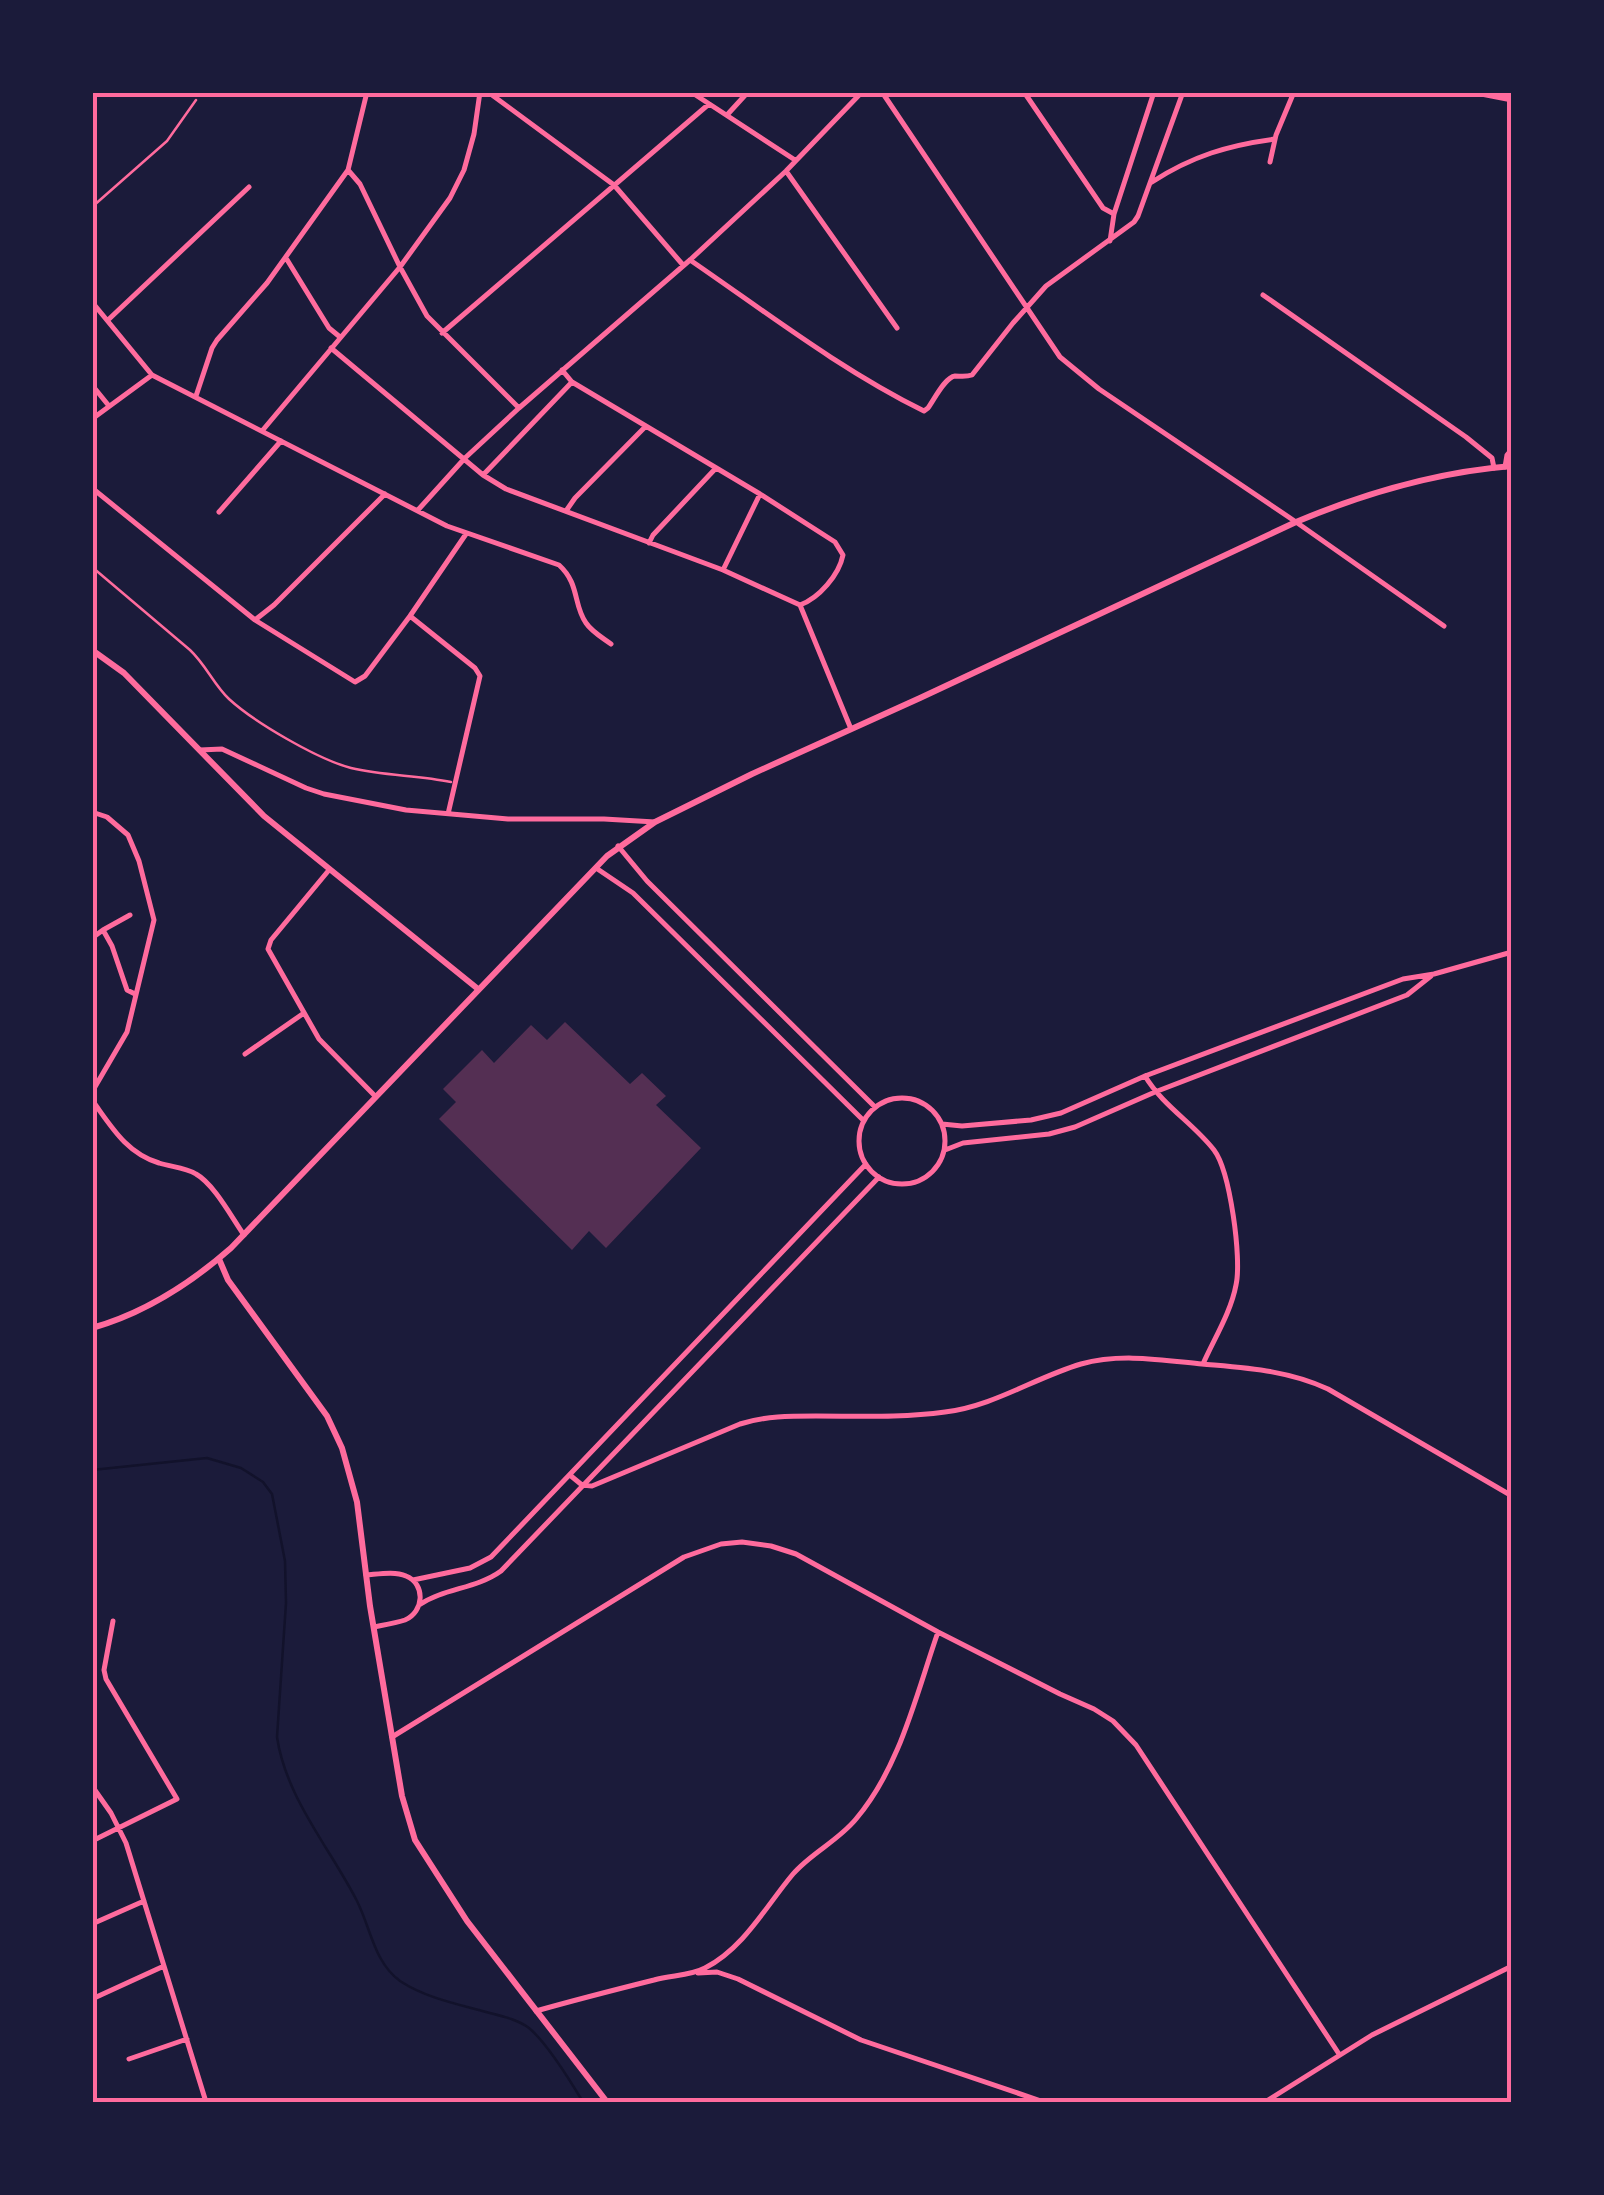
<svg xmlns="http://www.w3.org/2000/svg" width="1604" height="2195" font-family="'Fira Sans',sans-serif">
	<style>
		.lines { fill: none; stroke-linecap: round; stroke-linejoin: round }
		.stream { stroke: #12122b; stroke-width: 2.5 }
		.building { fill: #542f53 }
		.service { stroke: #ff6b9d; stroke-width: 2.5 }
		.minor { stroke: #ff6b9d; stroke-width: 5 }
		.tertiary { stroke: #ff6b9d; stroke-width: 6 }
		.secondary { stroke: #ff6b9d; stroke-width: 6 }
		.neatline { fill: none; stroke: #ff6b9d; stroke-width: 4 }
	</style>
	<rect width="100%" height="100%" fill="#1b1b3a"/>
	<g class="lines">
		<path class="stream" d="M92,1470L207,1458L241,1468L263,1482L272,1494L285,1561L286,1603L277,1737C286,1798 330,1848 357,1901C371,1929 374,1962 400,1981C426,1998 457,2004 486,2012C501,2016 517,2019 529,2028C547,2043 571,2082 583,2102"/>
	</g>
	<path class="building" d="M565,1022L630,1084L642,1073L666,1096L656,1105L701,1148L606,1248L589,1231L572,1250L439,1119L456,1102L443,1089L482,1050L494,1063L531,1025L547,1040Z"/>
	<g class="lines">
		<path class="service" d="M92,207L167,141L196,100
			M92,567L190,650C206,665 214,685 229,699C254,722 317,759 351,768C384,776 418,775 451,782"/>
		<path class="minor" d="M488,92L614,185L683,265
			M691,92L795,160
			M882,92L1060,357L1099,389L1296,522L1444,626
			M1024,92L1103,208L1114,214
			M1471,92L1512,100
			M727,115L748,92
			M1270,162L1276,135L1294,92
			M348,170L360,184L400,267L427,316L519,408
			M786,171L897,328
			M1152,182C1192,156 1229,145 1275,139
			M1110,241L1114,214L1154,92
			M286,258L329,328L340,337
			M690,260C766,312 841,370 924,411L928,408C934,400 945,377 955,376C961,376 966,377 972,375L1013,323L1046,286L1134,222L1138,216L1183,92
			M1263,295L1466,437L1492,458L1494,468
			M92,302L152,375L447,526L559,565C580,584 573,605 586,623C592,632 603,638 611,644
			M108,320L249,187
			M442,333L709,104
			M331,348L483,475L506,489L723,570L800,605C819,598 839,575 843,555L835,542L760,494L572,382L562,370
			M92,385L109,406
			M196,396L212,348L217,340L267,283L348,170L367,92
			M92,419L152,375
			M262,431L400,267L450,198L464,170L474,134L480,92
			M1505,467L1507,455L1512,449
			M484,474L572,382
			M92,488L255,620L355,682L365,676L410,616L466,534
			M418,510L465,458L519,408L690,260L786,171L862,92
			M566,511L575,498L646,426
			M219,512L281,441
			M649,543L653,535L716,468
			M723,570L760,494
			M800,605L851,729
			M410,616L475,668L480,676L448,814
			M255,620L274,605L385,494
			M200,750L222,749L306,788L324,794L406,810L508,819H604L655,822
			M92,812L107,817L128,835L139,861L154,920L127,1032L92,1092
			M618,846L647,881L875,1107
			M596,868L633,893L864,1121
			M329,870L271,940L268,949L319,1039L375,1096
			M103,930L130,915
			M92,938L103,930L112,946L127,990L135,994
			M245,1054L304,1013
			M1145,1076C1163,1106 1193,1123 1214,1150C1230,1171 1242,1259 1236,1285C1231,1312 1214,1339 1203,1364
			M859 1141a43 43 0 1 1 86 0a43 43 0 1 1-86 0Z
			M92,1100C111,1126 126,1153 159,1163C171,1167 185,1167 196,1174C214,1184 232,1218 244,1235
			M942,1124L962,1126L1031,1120L1061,1113L1145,1076L1403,979L1434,974L1512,952
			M945,1150L963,1143L1049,1134L1075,1127L1155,1092L1407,995L1431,976
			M571,1476L582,1485L592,1486L740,1424C765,1416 790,1416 816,1416C859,1416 902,1418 945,1412C994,1406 1034,1378 1081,1364C1120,1353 1162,1360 1202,1364C1246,1368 1287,1370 1328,1389L1512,1496
			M366,1575C379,1574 395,1571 406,1576C426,1584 424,1612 405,1620C396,1623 384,1625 374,1627
			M413,1580L470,1568L491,1557L866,1164
			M419,1605C444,1588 476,1589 501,1571L879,1177
			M392,1737L684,1557L721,1544L742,1542L771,1546L796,1554L938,1632L1060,1694L1094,1709L1113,1721L1136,1745L1339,2054
			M92,1786L111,1813L126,1843L206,2102
			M92,1841L177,1799L106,1679L104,1670L113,1621
			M92,1924L144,1901
			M698,1973L717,1972L738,1979L861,2040L1044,2102
			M92,1999L164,1966
			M536,2011C575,2000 614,1990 654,1980C671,1975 690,1976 705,1968C744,1948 766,1906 793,1874C811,1853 838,1841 856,1819C900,1767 916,1695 938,1632
			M129,2059L187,2039
			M1265,2102L1372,2035L1512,1966"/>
		<path class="tertiary" d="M92,650L124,673L264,816L478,989
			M219,1259L228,1280L327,1416L342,1448L357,1502L370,1606L402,1796L415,1840L467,1921L607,2102"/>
		<path class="secondary" d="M92,1328C145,1313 190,1284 231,1248L607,856L655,822L752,774L920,698L1296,522C1365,493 1437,472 1512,466"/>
	</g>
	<rect width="1604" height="2195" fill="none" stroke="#1b1b3a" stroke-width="190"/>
	<rect x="95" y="95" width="1414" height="2005" class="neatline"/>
</svg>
